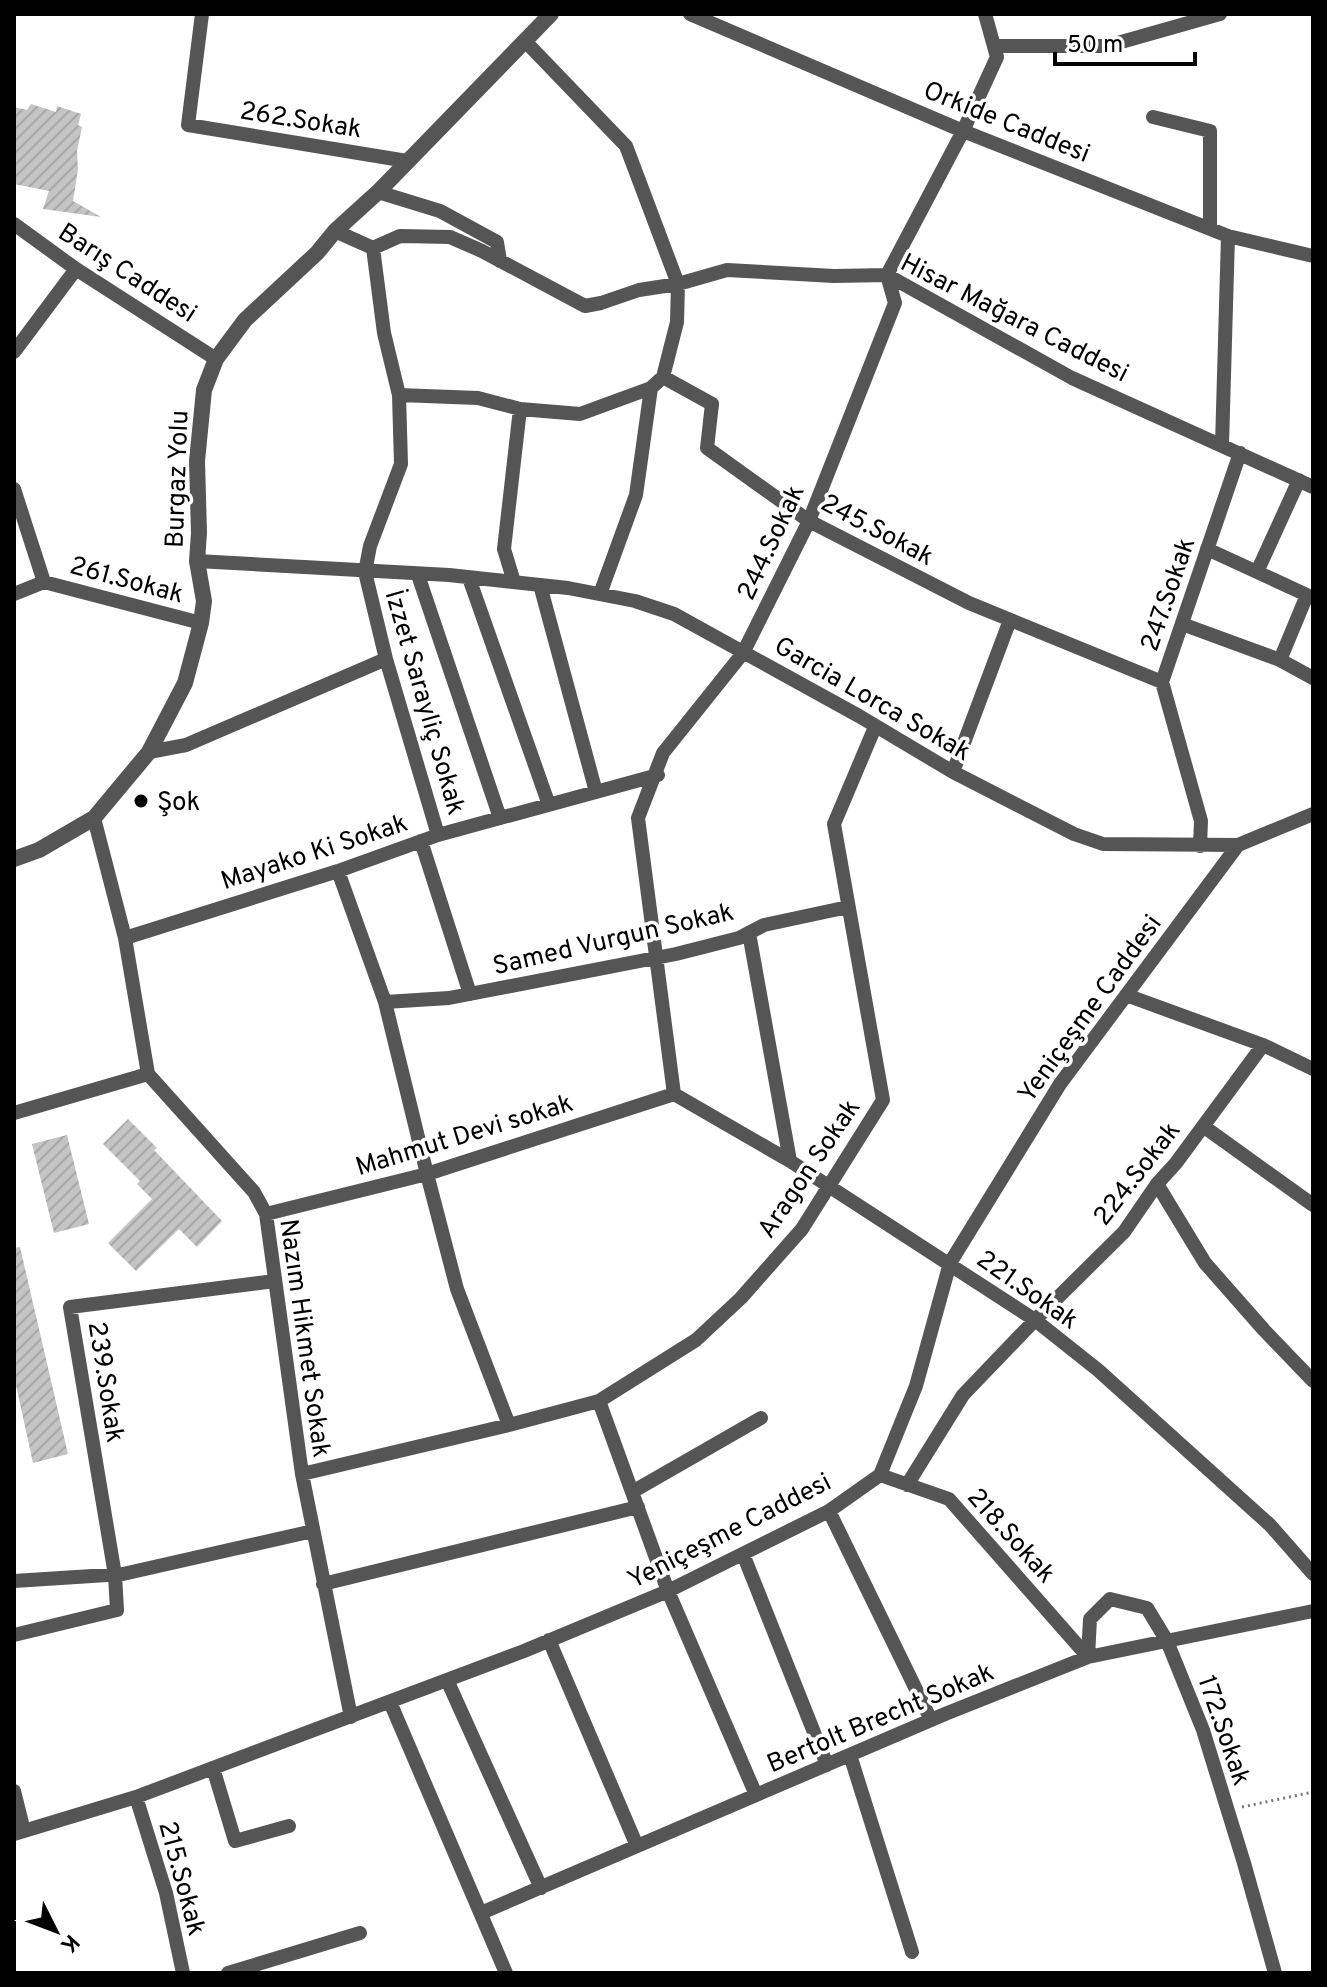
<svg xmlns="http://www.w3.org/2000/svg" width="1327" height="1987" font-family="Overpass,sans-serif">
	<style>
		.building { fill: url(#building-hatch) }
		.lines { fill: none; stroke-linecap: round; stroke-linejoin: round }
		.path { stroke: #777; stroke-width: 3; stroke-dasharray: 2 4; stroke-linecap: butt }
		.minor { stroke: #555; stroke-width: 14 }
		.tertiary { stroke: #555; stroke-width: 16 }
		.poi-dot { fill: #000; stroke: #fff; stroke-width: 3 }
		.labels { text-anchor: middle; stroke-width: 7; stroke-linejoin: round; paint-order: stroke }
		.street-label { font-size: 26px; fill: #000; stroke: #fff }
		.poi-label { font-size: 26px; fill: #000; stroke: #fff; text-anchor: start }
	</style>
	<defs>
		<pattern id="building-hatch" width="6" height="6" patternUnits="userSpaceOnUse" patternTransform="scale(2)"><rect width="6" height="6" fill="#c4c4c4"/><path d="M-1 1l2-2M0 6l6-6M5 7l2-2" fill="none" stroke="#a7a7a7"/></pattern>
	</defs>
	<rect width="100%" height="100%" fill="#fff"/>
	<path class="building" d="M31,104L56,112L57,106L81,114L78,125L82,127L77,151L78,169L73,201L101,217L43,209L49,191L14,184V107L27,110Z
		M128,1119L157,1148L154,1150L222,1221L197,1247L179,1229L136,1271L108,1243L152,1199L137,1184L140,1181L103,1144Z
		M67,1135L89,1224L54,1233L32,1144Z
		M20,1247L68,1454L33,1463L14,1376V1248Z"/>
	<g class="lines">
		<path class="path" d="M1242,1807L1313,1792"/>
		<path class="minor" d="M202,14L188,125L407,161
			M690,14L963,131L1228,236L1313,256
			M525,41L626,146L678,284L677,322L663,377
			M994,46H1107L1220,14
			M1153,117L1210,131V228
			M378,192L440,211L497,242L500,261
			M14,224L76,269L216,359
			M335,231L373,248L384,333L399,395L401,464L370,546L365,572L386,659L438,835
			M373,248L400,236L450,237L482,251L585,306L601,303L639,290L678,284L727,270L834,276L887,275L1072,378L1313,487
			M14,352L76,269
			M399,395L478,398L520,409L580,414L651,388L663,377L712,404L707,448L809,521L969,603L1162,682
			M1222,445L1228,236
			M14,489L44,582L201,623
			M1207,549L1307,595L1280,660
			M197,561L449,575L568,588L635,601L674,614L859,716L953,772L1074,834L1103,844L1238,845
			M1257,572L1299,480
			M418,575L500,818
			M469,578L549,805
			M514,582L504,549L520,409
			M540,585L596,792
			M14,594L44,582
			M600,594L636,495L651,388
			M1182,624L1280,660L1313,678
			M149,752L186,745L386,659
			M953,772L1010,620
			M94,818L125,938L148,1074L254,1192L266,1214L302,1474L351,1717
			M421,841L470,994
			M1200,846L1201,821L1162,682L1240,453
			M338,871L385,1002L427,1174L457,1289L509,1425
			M749,933L790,1161
			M125,938L338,871L438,835L658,775
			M1126,995L1263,1045L1313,1069
			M385,1002L449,998L676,954L739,938L764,925L848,907
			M674,1094L638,818L663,753L743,653L809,521L895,303L887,275L963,131L997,57L985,14
			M674,1094L790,1161L1035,1320L1098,1370L1270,1525L1313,1574
			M14,1113L148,1074
			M1203,1126L1313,1205
			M1157,1184L1205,1263L1264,1330L1313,1381
			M266,1214L427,1174L674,1094
			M599,1401L668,1591L756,1795
			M302,1474L509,1425L599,1401L696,1340L741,1298L802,1229L883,1100L834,824L875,727
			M880,1475L949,1499L1088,1657
			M907,1485L963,1395L1035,1320L1124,1232L1157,1184L1176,1163L1263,1045
			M632,1492L761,1418
			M829,1511L931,1720
			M743,1554L827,1765
			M14,1581L123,1574L313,1531
			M323,1584L638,1507
			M14,1635L117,1610L115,1575L70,1307L275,1281
			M549,1640L637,1846
			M1088,1657L1090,1619L1110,1599L1147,1608L1167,1641L1203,1730L1244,1863L1275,1973
			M447,1680L541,1888
			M390,1702L506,1973
			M850,1755L912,1952
			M213,1768L235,1841L289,1826
			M14,1791L24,1831
			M136,1797L166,1893L183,1973
			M14,1834L136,1797L524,1651L668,1591L829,1511L880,1475L916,1386L950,1263L1060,1084L1238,845L1313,814
			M481,1913L945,1714L1088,1657L1313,1611
			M228,1973L360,1933"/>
		<path class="tertiary" d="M14,859L39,850L94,818L149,752L185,683L201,623L204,601L197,561L199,533L197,461L204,390L216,359L245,320L317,253L335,231L378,192L551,14"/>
	</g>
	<circle class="poi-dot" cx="141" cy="801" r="8"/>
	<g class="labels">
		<g class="street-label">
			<text transform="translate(301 119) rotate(9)" y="9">262.Sokak</text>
			<text transform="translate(1007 121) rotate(22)" y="9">Orkide Caddesi</text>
			<text transform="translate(128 272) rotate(33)" y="9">Barış Caddesi</text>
			<text transform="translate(1015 317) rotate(27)" y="9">Hisar Mağara Caddesi</text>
			<text transform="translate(176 479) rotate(-88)" y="9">Burgaz Yolu</text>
			<text transform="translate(878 529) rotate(28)" y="9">245.Sokak</text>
			<text transform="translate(770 542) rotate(-65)" y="9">244.Sokak</text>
			<text transform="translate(127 579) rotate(15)" y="9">261.Sokak</text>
			<text transform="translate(1167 594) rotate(-71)" y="9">247.Sokak</text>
			<text transform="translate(873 698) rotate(30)" y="9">Garcia Lorca Sokak</text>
			<text transform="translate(426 702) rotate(74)" y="9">İzzet Sarayliç Sokak</text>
			<text transform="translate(314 851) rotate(-18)" y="9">Mayako Ki Sokak</text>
			<text transform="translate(613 938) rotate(-13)" y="9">Samed Vurgun Sokak</text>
			<text transform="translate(1089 1008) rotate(-54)" y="9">Yeniçeşme Caddesi</text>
			<text transform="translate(464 1134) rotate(-17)" y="9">Mahmut Devi sokak</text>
			<text transform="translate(808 1168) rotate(-56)" y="9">Aragon Sokak</text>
			<text transform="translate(1136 1173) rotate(-52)" y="9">224.Sokak</text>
			<text transform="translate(1028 1289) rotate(35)" y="9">221.Sokak</text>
			<text transform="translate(306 1338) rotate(82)" y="9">Nazım Hikmet Sokak</text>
			<text transform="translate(107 1382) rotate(81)" y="9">239.Sokak</text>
			<text transform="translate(729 1530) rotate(-27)" y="9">Yeniçeşme Caddesi</text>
			<text transform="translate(1012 1535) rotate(48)" y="9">218.Sokak</text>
			<text transform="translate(880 1717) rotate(-23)" y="9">Bertolt Brecht Sokak</text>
			<text transform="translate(1225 1730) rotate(71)" y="9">172.Sokak</text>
			<text transform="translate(183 1878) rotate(75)" y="9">215.Sokak</text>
		</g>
		<g class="poi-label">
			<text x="157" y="810">Şok</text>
		</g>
	</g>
	<rect width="1327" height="1987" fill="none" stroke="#000000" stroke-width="32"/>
	<g transform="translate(56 1931) rotate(132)" stroke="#ffffff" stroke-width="6" paint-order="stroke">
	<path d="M0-6L14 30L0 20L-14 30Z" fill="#000000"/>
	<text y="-12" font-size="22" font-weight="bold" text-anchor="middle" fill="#000000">K</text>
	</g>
	<path d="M1055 52v12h140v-12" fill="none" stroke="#000000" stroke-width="4"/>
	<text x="1067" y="52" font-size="24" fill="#000000" stroke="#ffffff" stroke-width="6" paint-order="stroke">50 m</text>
</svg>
